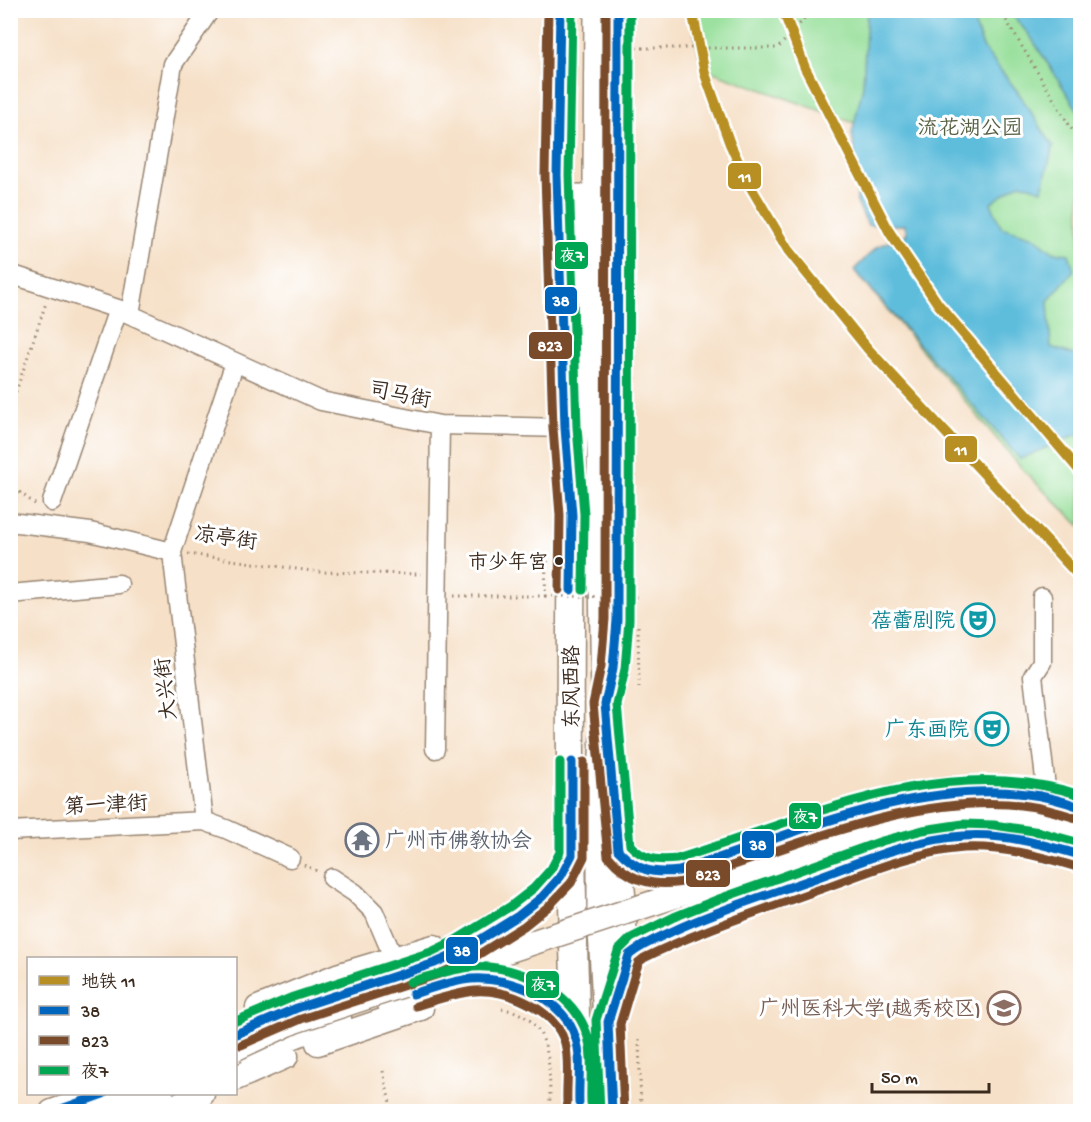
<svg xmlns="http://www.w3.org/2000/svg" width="1091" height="1122" font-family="'Gochi Hand','LXGW WenKai TC',sans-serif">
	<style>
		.green { fill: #96df9a; stroke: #68845c; stroke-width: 1.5 }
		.water { fill: #5ebddc; stroke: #4c747d; stroke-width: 1.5 }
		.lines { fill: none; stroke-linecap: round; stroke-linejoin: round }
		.minor-casing { stroke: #988572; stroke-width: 21 }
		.major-casing { stroke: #988572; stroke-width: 27 }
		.highway-casing { stroke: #988572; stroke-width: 30 }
		.path { stroke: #988572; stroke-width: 3; stroke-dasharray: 1.5 4.5; stroke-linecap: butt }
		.minor { stroke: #fff; stroke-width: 18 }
		.major { stroke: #fff; stroke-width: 24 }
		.highway { stroke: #fff; stroke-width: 27 }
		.major-bridge-casing { stroke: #988572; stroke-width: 27; stroke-linecap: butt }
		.path-bridge { stroke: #988572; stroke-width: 3; stroke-dasharray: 1.5 4.5; stroke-linecap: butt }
		.major-bridge { stroke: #fff; stroke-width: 24 }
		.bus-1-casing { stroke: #fff; stroke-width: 14 }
		.bus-2-casing { stroke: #fff; stroke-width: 14 }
		.bus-3-casing { stroke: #fff; stroke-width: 14 }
		.bus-1 { stroke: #0065bd; stroke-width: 9 }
		.bus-2 { stroke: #7a4b2a; stroke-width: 9 }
		.bus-3 { stroke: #00a651; stroke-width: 9 }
		.metro-1-casing { stroke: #fff; stroke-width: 15 }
		.metro-1 { stroke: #b78f23; stroke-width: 10 }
		.bus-dot { fill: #3b2a1e; stroke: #fff; stroke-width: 2 }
		.labels { text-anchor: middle; stroke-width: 6; stroke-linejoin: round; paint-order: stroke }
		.bus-label { font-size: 20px; fill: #3b2a1e; stroke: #fff; text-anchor: end }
		.park-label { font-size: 21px; fill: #566043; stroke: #fff }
		.street-label { font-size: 21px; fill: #3b2a1e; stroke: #fff }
		.culture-label { font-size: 21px; fill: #0d838f; stroke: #fff; text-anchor: end }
		.worship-label { font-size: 21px; fill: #5b616d; stroke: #fff; text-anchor: start }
		.education-label { font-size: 21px; fill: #785e54; stroke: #fff; text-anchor: end }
		.line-badge { stroke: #fff; stroke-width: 2 }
		.badge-label { font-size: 16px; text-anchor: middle; font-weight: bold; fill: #fff }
	</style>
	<rect width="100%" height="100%" fill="#fff"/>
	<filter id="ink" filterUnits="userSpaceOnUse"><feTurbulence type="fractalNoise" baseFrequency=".0167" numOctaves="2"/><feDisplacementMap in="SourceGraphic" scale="12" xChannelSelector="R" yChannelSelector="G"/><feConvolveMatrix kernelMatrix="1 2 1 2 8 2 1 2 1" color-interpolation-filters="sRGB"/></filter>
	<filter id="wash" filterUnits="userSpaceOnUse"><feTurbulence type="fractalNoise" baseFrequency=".008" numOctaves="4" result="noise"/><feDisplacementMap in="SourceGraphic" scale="24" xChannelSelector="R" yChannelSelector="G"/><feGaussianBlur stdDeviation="1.35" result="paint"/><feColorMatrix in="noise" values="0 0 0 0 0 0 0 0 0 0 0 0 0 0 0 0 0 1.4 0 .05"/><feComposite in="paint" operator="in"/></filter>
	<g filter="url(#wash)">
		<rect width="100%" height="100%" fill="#f6e0c7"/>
		<path class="green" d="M693,10L1080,11V526L1024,471L854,270L877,247L907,234L905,225H868L857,202L860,125L702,68L691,17Z"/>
		<path class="water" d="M867,11H973L970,13L984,49L1018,92L1053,146L1042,190L1020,183L991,203L1001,227L1034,237L1053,252L1069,254L1074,270L1048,301L1051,347L1080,357V433L1020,459L854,270L877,247L907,234L905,225H868L857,202L858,179L852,133L863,86Z
			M1009,11H1080V114L1030,36Z"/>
	</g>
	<g filter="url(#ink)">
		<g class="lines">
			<g class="minor-casing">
				<path id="minor" d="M10,274L118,309L321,401L440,425L565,428
					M130,314L173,64L210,10
					M52,502L118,309
					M10,522L90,532L172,552
					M10,594L119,584
					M1042,597V662L1033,676L1047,796
					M435,749L440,425
					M204,821L172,552L235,362
					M10,831L204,821L226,829L290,858
					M332,878L355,893L374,912L394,959"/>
			</g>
			<g class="major-casing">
				<path id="major" d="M560,10L557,175L564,401
					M615,654L617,620L618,557V10
					M612,778L625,916L622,949L612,1002
					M618,850C638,873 650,874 679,871C785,840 911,780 1023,793C1043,795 1062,801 1080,807
					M412,970C461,954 531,919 561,876C565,870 568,862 572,855
					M623,971C628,956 634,949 649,941C717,915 785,888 854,865C890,853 926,838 964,836C1004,834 1042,843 1080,855
					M389,1002C418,993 449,980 479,979C504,977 538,991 556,1008C565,1016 570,1028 576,1039
					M258,1008L337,976L434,947
					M236,1034L288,1012
					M318,1043L421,1008
					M251,1053L339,1018
					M236,1078L286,1056
					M125,1109L161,1094
					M52,1112L103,1094
					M95,1112L138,1094
					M163,1112L202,1094"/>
			</g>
			<g class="highway-casing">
				<path id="highway" d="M598,10L597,178L605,704L601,807V913L612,1112
					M579,1112C571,913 568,713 572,515C574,409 579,304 579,198"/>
			</g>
			<path class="path" d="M1000,10L1080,143
				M636,48H778L812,10
				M10,409L46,303
				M10,485L35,504
				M188,554L319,572L421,574
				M454,596H545L546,562L550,563
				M638,626L639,687
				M304,865L317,871
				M502,1009C508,1010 515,1011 520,1014C555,1031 549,1079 550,1112
				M639,1039L641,1112
				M383,1071L392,1112"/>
			<use href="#minor" class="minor"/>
			<use href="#major" class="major"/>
			<use href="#highway" class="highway"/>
			<g class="major-bridge-casing">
				<path id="major-bridge" d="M236,1048L294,1021L327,1010L836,843L925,817L969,813L1010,815L1050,821L1080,831"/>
			</g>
			<path class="path-bridge" d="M545,596L637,597"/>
			<use href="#major-bridge" class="major-bridge"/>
			<g class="bus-1-casing">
				<path id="bus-1" d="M560,10L557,175L565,428L572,515L571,590
					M618,10L617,620L613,668L605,704L618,850C638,871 651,874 679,871C788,837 911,779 1027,794C1045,796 1063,801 1080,807
					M413,994C432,988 451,981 471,979C510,976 564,998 576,1039C582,1059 578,1082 579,1103
					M236,1034L297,1008L435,963L460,952L518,916L542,897L561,876L572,855V762
					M53,1112L103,1094
					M612,1112L608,1022L629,955C642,944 658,938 673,931C714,912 758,898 801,883C854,865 907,840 963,836C1003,833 1042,844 1080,855"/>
			</g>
			<g class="bus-2-casing">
				<path id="bus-2" d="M548,10L545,175L553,428L560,515L559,590
					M606,10L605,619L601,666L593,704L608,856C629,881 651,887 683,882C787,850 917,790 1028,806C1044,808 1060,813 1076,818
					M416,1006C435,1000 455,993 475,991C508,989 555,1009 565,1043C570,1062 566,1084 567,1103
					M241,1045L301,1019L439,974L465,963L524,926L549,906L571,883L584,857V762
					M624,1111L620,1024L636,970L639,962L644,958C699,931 757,912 815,891C863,874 912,852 964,848C1002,846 1040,856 1077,867"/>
			</g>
			<g class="bus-3-casing">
				<path id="bus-3" d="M572,10L569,175L577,427L584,514L583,590
					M630,10L629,620L625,669L617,705L630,845C644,860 657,861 677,859C805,819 945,750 1080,795
					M410,982C430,976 451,969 472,967C517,964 572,990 587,1034C594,1055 590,1081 591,1103
					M236,1021L293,997L431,952L454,941L511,906L534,888L551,869L560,852V762
					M600,1112L596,1020L618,951L631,938L674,917L719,899L882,841L923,830L963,824L994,825L1040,832L1080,843"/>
			</g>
			<use href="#bus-1" class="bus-1"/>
			<use href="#bus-2" class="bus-2"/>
			<use href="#bus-3" class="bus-3"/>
			<g class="metro-1-casing">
				<path id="metro-1" d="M692,10L705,74L730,144L747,181L788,250L868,349L1080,577
					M783,10L805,68L890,233L938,304L1080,471"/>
			</g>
			<use href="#metro-1" class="metro-1"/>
		</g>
	</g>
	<defs>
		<g id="theatre-ring" transform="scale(1.725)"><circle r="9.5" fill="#fff" stroke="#0f9aa8" stroke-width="1.5"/><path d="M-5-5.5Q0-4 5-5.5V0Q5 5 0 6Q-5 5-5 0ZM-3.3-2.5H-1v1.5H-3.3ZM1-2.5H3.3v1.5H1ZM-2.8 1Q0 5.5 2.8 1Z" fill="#0f9aa8"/></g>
		<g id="temple-ring" transform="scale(1.725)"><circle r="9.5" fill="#fff" stroke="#6b7280" stroke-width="1.5"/><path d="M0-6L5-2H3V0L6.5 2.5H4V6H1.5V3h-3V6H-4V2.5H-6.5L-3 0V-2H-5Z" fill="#6b7280"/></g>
		<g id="university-ring" transform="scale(1.725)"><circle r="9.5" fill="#fff" stroke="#8d6e63" stroke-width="1.5"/><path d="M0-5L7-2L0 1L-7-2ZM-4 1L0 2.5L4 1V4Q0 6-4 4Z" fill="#8d6e63"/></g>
	</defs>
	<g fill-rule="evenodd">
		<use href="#theatre-ring" x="978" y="620"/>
		<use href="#theatre-ring" x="992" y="729"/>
		<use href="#temple-ring" x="362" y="840"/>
		<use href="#university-ring" x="1004" y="1008"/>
	</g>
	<circle class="bus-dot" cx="559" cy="561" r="5"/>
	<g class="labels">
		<g class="bus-label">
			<text x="548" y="568">市少年宫</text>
		</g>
		<g class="park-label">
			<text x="970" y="134">流花湖公园</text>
		</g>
		<g class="street-label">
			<text transform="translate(400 394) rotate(11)" y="7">司马街</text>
			<text transform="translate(226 537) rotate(8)" y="7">凉亭街</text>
			<text transform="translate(571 687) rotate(-90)" y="7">东风西路</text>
			<text transform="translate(165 689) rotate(-97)" y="7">大兴街</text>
			<text transform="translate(106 804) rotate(-3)" y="7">第一津街</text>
		</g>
		<g class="culture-label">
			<text x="955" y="627">蓓蕾剧院</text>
			<text x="969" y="736">广东画院</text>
		</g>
		<g class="worship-label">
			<text x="385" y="847">广州市佛教协会</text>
		</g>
		<g class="education-label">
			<text x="981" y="1015">广州医科大学(越秀校区)</text>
		</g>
	</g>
	<g class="line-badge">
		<rect x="727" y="162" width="35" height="28" rx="6" fill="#b78f23"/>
		<rect x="554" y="241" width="35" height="29" rx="6" fill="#00a651"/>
		<rect x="544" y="286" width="34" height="29" rx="6" fill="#0065bd"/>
		<rect x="528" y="331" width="45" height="29" rx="6" fill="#7a4b2a"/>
		<rect x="944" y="435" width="34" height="28" rx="6" fill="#b78f23"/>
		<rect x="788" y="802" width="34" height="28" rx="6" fill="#00a651"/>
		<rect x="741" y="830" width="34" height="29" rx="6" fill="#0065bd"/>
		<rect x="685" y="859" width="46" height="29" rx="6" fill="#7a4b2a"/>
		<rect x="445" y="936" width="34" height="29" rx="6" fill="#0065bd"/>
		<rect x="525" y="970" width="35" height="29" rx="6" fill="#00a651"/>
	</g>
	<g class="badge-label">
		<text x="745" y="182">11</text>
		<text x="572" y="261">夜7</text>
		<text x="561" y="306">38</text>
		<text x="550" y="351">823</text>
		<text x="961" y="455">11</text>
		<text x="805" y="822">夜7</text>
		<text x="758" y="850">38</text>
		<text x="708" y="880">823</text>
		<text x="462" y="956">38</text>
		<text x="543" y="990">夜7</text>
	</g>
	<rect width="1091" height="1122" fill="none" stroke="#fff" stroke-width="36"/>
	<rect x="27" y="957" width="210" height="138" fill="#ffffff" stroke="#b1aaa5" stroke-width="1.5"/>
	<rect x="39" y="976" width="30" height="9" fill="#b78f23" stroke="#b1aaa5" stroke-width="1.5"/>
	<text x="81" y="987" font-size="18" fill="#3b2a1e">地铁 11</text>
	<rect x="39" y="1006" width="30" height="9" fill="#0065bd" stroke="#b1aaa5" stroke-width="1.5"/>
	<text x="81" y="1017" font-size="18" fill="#3b2a1e">38</text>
	<rect x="39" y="1036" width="30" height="9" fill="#7a4b2a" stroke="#b1aaa5" stroke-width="1.5"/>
	<text x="81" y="1047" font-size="18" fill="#3b2a1e">823</text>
	<rect x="39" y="1066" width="30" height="9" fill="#00a651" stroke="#b1aaa5" stroke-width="1.5"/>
	<text x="81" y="1077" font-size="18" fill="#3b2a1e">夜7</text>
	<path d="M872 1083v9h117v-9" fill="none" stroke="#3b2a1e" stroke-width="3"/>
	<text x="881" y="1083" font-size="18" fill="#3b2a1e" stroke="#ffffff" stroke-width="4.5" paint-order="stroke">50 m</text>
</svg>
